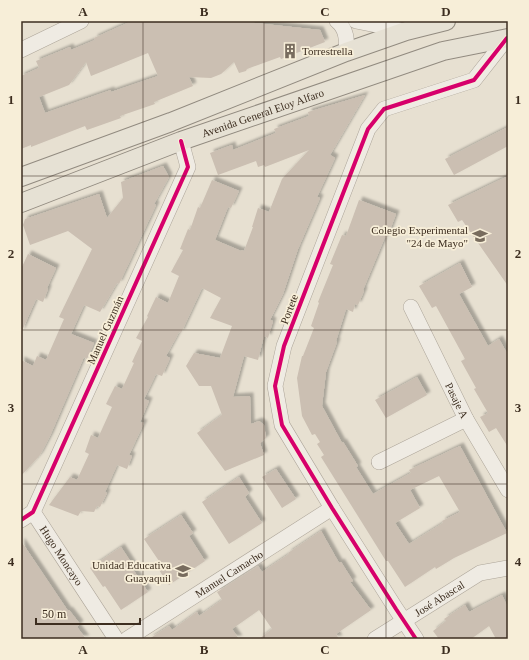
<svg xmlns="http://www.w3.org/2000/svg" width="529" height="660" font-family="'Times New Roman',serif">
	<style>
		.building { fill: #cbbfb2; fill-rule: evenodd; filter: url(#shadow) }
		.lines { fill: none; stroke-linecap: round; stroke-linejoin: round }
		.minor-casing { stroke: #ada599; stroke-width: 16 }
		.major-casing { stroke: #928b80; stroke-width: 20 }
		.minor { stroke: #efebe3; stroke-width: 15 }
		.major { stroke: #e6e1d4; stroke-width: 18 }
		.cycleway-casing { stroke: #f7eed8; stroke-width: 6 }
		.cycleway { stroke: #d6006c; stroke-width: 4 }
		.grid { fill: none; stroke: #3d2e20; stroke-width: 1; stroke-opacity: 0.55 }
		.labels { text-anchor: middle; stroke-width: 3.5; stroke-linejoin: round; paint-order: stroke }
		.poi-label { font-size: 11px; fill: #3d2e20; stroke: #f7eed8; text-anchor: end }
		.street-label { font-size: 11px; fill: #3d2e20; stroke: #f7eed8 }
		.neatline { fill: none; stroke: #3d2e20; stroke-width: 1.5 }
		.grid-label { font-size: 13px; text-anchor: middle; font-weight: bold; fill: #3d2e20 }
	</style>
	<defs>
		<filter id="shadow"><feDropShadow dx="3.5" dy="-3.5" stdDeviation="1" flood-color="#0004"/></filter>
	</defs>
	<rect width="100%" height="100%" fill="#e7e0d1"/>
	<path class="building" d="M132,21H237L320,30L325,42L281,59L280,57L247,69L246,71L239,73L234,62L221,74L211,78L189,77L193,86L154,102L155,104L120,116L121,118L87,130L85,126L31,147V145L21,149V76L39,68L36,61L70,47L71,50L95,40L94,38ZM148,53L158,76L111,92V90L45,113L39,97L69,85L86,62L91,76Z
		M365,95L330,155L335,158L317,197L320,198L298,249L283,294L270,320L273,321L268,338L264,336L258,360L244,356L233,397L250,396L251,424L259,421L264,425L266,438L260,443L264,455L225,471L197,433L222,415L211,386H199L186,366L194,353L220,358L232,326L210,318L221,298L202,288L181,333L179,332L166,356L170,358L162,376L156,374L144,399L149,401L140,422L144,423L129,455L132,456L127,469L117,465L105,492L107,493L100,507L97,506L94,512L81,511L78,516L49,505L70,477L77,480L89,454L85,452L91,435L98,438L112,407L106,404L115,386L122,389L134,363L132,362L142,341L136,338L148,317L147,316L156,297L168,303L179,276L171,272L183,250L180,249L188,229L190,230L198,207L200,208L212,180L239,191L231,208L228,207L215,240L241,251L242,250L244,251L253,227H252L258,208L269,212L282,179L309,150L265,167L264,165L258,167L256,161L218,175L210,153L232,145L233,150L276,133L274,129L309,116L308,112Z
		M508,127V146L454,175L445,159Z
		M163,166L169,177L154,204L156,205L119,284L117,283L100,312L84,305L71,334L94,343L87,359L84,357L50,436L40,455L21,476V360L33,366L37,356L46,360L64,319L59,317L92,249L68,231L30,245L23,225L25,219L99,194L107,218L123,198L121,182Z
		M508,176V286L462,220L458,222L448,205Z
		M359,200L396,214L387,238L385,237L363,290L364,291L358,305L355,304L353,312L346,309L336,341L337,342L326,372L322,406L342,443L343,442L358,466L356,467L373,494L411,473L409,470L460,446L507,533L454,558L436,569L435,567L405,587L388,561H386L321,457L324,455L317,444L320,442L315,434L312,435L302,416L297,378L302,356H303L314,328L311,326L319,303L318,302L333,265L330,264L342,235L346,236ZM439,476L460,512L442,521L443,523L409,544L395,523L420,508L410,490Z
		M28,254L56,268L47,288L48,289L43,302L36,299L21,333V269Z
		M460,263L472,287L459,294L488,346L499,339L508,355V447L496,428L489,432L480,417L488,413L474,389L476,388L461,361L465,359L436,306L432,308L419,286Z
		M417,377L427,395L386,418L375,400Z
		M276,469L296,499L282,508L262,477Z
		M239,477L249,493L245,497L262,523L229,544L202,502Z
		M181,515L193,533L189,536L205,561L169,585L157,567L161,564L144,539Z
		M321,531L339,563L341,562L353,581L350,582L371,610L336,634L339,639H259L272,629L259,610L232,629L239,639H149L169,626L172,630L197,612L199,616L222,600L217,592L258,566L262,572L289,554L288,553Z
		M21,541L68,611L69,610L80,624L77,627L86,639H21Z
		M121,547L134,567L132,568L148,592L121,610L105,586L103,587L90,568Z
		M502,595L508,608V639H496L489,626L471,639H439L433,631L446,621L444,619L465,605L469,612Z"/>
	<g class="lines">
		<g class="minor-casing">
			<g id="minor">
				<path d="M337,21C347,29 347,41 346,52"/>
				<path d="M356,21L406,31"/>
				<path d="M21,50L81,21"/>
				<path id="s1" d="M411,307L466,419L508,490"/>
				<path d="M379,462L466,419"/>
				<path id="s2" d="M33,512L116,639"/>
				<path d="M21,520L33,512L188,167L181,141"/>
				<path id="s3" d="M127,639L332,508"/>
				<path id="s4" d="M375,639L480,573L508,568"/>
				<path d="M416,639L396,609L332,508L282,425L275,386L284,346L368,129L384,109L474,80L507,38"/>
			</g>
		</g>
		<g class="major-casing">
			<g id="major">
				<path d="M21,177L171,122L346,52L406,31L446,21"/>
				<path id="s5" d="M21,203L181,141L443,51L508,38"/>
			</g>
		</g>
		<use href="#minor" class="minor"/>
		<use href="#major" class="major"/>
		<g class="cycleway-casing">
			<path id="cycleway" d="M21,520L33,512L188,167L181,141
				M416,639L396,609L332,508L282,425L275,386L284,346L368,129L384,109L474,80L507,38"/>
		</g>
		<use href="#cycleway" class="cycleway"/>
	</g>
	<path class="grid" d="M143,21V639M264,21V639M386,21V639M21,176H508M21,330H508M21,484H508"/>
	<defs>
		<g id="building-bare" transform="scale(1.2)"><path d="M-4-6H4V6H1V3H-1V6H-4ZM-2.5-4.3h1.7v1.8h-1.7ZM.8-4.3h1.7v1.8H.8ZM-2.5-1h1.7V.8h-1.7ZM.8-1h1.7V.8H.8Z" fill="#786c5e" stroke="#f7eed8" stroke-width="2.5" paint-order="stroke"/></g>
		<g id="university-bare" transform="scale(1.2)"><path d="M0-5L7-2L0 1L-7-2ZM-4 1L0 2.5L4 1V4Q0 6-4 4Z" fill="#786c5e" stroke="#f7eed8" stroke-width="2.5" paint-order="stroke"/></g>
		<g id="school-bare" transform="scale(1.2)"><path d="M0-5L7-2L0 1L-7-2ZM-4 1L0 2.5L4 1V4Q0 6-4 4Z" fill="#786c5e" stroke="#f7eed8" stroke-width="2.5" paint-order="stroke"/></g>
	</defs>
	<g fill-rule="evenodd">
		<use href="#building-bare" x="290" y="51"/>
		<use href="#university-bare" x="480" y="236"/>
		<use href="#school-bare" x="183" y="571"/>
	</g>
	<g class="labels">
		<g class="poi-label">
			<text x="302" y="55" text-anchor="start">Torrestrella</text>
			<text x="468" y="234">Colegio Experimental<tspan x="468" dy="13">"24 de Mayo"</tspan></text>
			<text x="171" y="569">Unidad Educativa<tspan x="171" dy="13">Guayaquil</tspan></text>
		</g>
		<g class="street-label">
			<text dy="4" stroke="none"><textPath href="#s5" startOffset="258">Avenida General Eloy Alfaro</textPath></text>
			<text transform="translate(289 309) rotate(-69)" y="4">Portete</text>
			<text transform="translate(105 330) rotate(-66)" y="4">Manuel Guzmán</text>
			<text dy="4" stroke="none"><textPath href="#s1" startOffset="104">Pasaje A</textPath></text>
			<text dy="4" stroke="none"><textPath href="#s2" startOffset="52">Hugo Moncayo</textPath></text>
			<text dy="4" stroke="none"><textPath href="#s3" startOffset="121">Manuel Camacho</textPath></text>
			<text dy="4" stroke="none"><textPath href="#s4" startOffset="76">José Abascal</textPath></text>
		</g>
	</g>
	<rect width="529" height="660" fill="none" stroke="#f7eed8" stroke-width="44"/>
	<path d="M36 618v6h104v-6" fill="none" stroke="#3d2e20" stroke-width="2"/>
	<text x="42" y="618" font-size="12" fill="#3d2e20" stroke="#f7eed8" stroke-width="3" paint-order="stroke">50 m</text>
	<rect x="22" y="22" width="485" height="616" class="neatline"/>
	<g class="grid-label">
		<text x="83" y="16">A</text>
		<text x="204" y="16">B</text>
		<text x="325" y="16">C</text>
		<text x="446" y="16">D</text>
		<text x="11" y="104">1</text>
		<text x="518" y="104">1</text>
		<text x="11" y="258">2</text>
		<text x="518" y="258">2</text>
		<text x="11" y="412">3</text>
		<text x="518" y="412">3</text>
		<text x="11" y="566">4</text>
		<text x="518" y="566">4</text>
		<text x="83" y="654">A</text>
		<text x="204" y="654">B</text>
		<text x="325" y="654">C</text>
		<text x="446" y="654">D</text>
	</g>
</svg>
